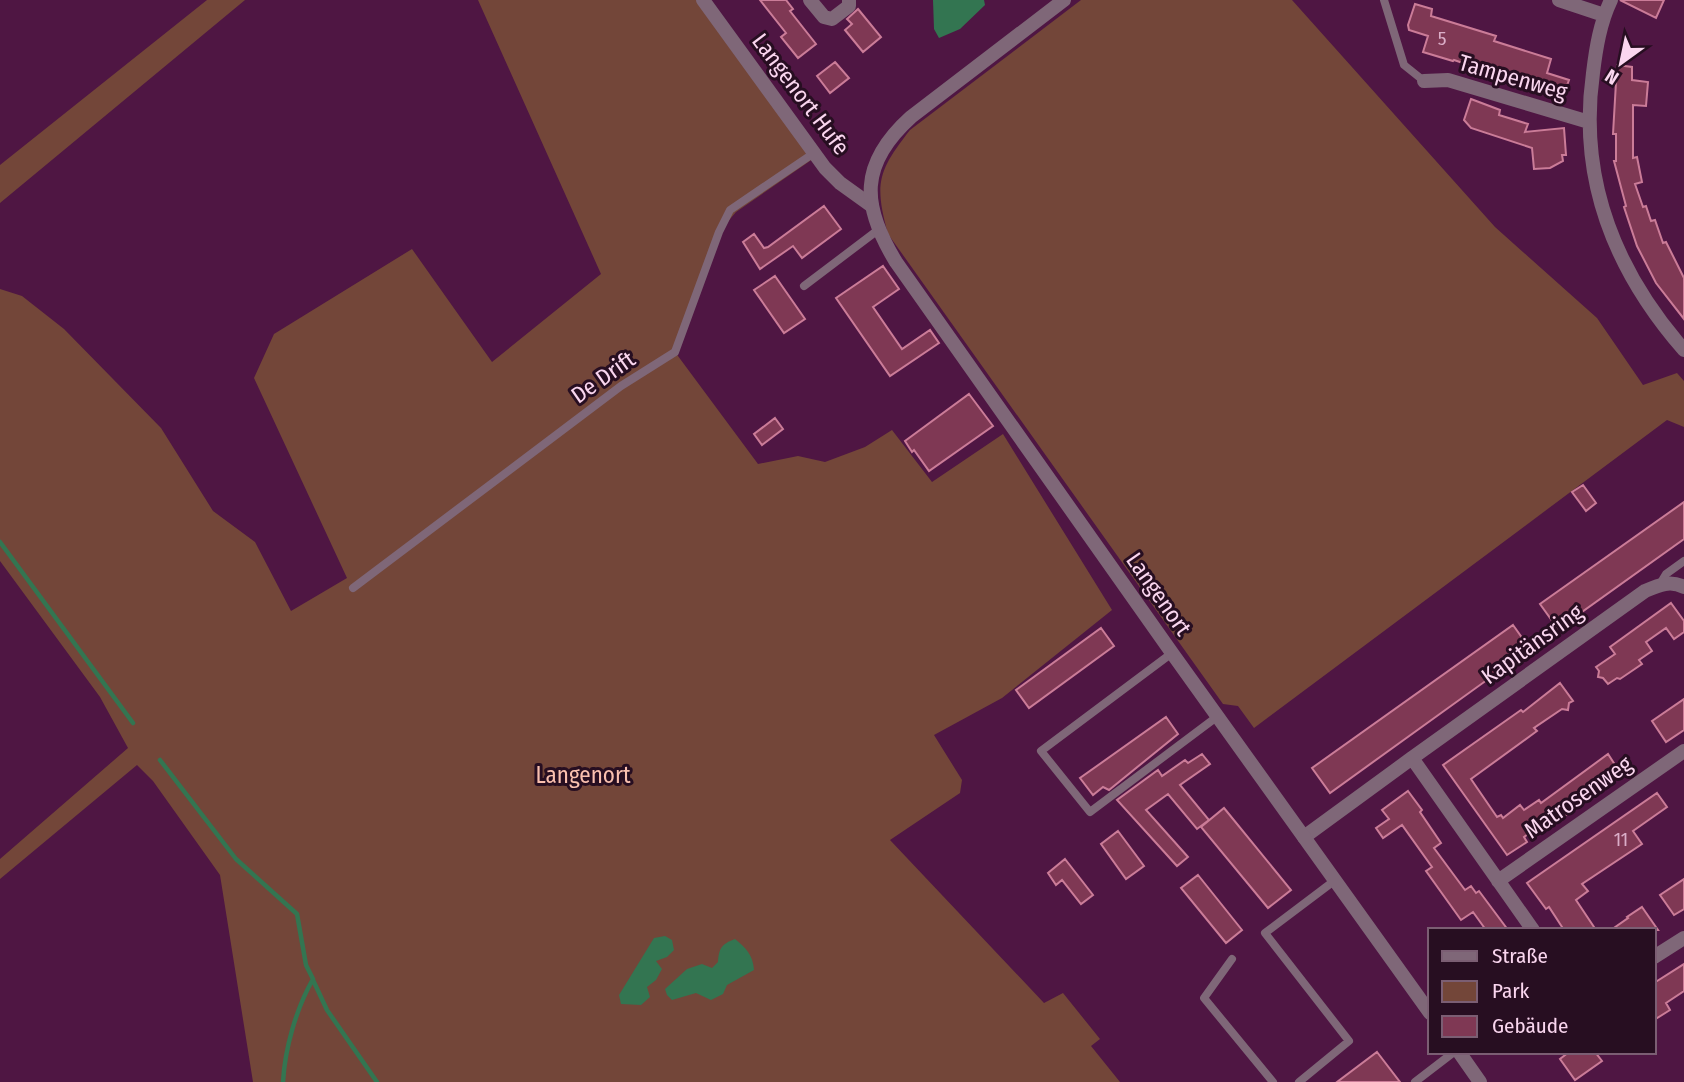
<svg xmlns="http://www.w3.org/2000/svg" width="1684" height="1082" font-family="'Fira Sans Condensed',sans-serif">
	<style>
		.green { fill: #734639 }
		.water { fill: #337551 }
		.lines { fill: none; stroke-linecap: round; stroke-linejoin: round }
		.stream { stroke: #337551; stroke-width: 4.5 }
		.building { fill: #7f3854; stroke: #cb7c98; stroke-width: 2 }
		.service { stroke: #7f6778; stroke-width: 8 }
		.minor { stroke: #7f6778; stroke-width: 14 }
		.tertiary { stroke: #7f6778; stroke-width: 14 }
		.labels { text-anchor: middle; stroke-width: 6; stroke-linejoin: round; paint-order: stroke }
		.number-label { font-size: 19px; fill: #dbaec8 }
		.street-label { font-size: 23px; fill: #fad6ef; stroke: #270e21 }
		.park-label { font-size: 23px; fill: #fac0af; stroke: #270e21 }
	</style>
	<rect width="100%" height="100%" fill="#4f1643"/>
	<path class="green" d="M207,0H245L0,203V165Z
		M478,0H708L820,154L736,212L719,232L675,352L758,464L798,456L825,462L865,447L892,430L932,482L1003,434L1112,610L1002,698L934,735L962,780L960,793L890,840L1044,1003L1063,993L1100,1039L1091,1046L1120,1082H253L220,875L153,781L137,765L0,879V859L128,748L100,697L0,561V289L22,296L64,329L161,428L213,511L255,542L291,611L347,578L254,378L274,334L412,249L492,362L601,274Z
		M1081,0H1292L1495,227L1597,318L1643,385L1677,373L1684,381V427L1667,420L1254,728L1238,706L1223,704L888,234C874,183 878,171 910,130Z"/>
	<path class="water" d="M933,0H984L985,5L960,29L939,38L934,29Z
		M665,936L672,940L674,950L667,957L656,961L662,969L656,980L647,987L650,997L641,1005L621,1004L619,995L654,938Z
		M735,939C746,948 753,955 754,970L727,985L723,994L711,1000L696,993L672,1000L667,995L665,989L687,969L702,964L712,968L718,962C719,949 721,944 735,939Z"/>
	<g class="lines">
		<path class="stream" d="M0,542L133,723
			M160,760L236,859L297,914L306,965L313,979C296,1009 285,1048 283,1082
			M313,980L327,1010L377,1082"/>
	</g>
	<path class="building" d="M760,0H786L793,9L790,11L816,44L798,58L781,37L786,33Z
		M1620,0H1664L1656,18Z
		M1415,4L1432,9L1431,16L1496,36L1494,41L1551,59L1547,73L1569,80L1563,97L1454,60L1453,61L1423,52L1428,36L1409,30L1408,25Z
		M858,9L881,37L863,52L845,30L852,24L847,19Z
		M835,62L849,78L830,93L817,76Z
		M1617,65L1632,67V80L1648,82L1646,106L1633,105V158L1637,157L1642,182L1635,184L1643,207L1646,206L1651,221L1655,220L1663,243L1666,242L1684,278V319L1656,283L1637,246L1624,207L1626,206L1614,161H1616V134H1613Z
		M1471,99L1500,110L1499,115L1528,124L1525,132L1564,128L1566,155H1562L1563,161L1550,168L1534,169L1532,148L1471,128L1464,120Z
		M824,206L841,229L802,258L793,246L760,269L743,242L754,234L764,248L768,247Z
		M883,266L899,289L873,307L902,349L930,330L939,343L890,376L836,298Z
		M775,276L805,319L784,333L754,290Z
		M969,394L993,426L929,471L914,450L912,452L905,441Z
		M775,418L783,429L762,445L754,434Z
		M1583,485L1596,503L1586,511L1572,492Z
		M1684,502V539L1558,629L1540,604Z
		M1671,603L1684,621V632L1674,639L1666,628L1646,642L1652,651L1639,660L1642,664L1620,679L1617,678L1608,684L1603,678L1598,677L1599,671L1596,667L1615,654L1610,647Z
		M1513,625L1530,649L1330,793L1312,768Z
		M1101,628L1114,646L1029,708L1016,690Z
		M1560,683L1573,701L1569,703L1568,710L1562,709L1534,728L1537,731L1471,779L1497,817L1501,815L1503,818L1520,805L1524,810L1539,800L1541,803L1608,754L1621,774L1574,806L1576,808L1554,823L1551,818L1524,837L1527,842L1507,855L1443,765L1521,710L1523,712Z
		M1684,699V730L1666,742L1652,721Z
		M1166,717L1178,734L1109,790L1103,787L1093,795L1080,778Z
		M1202,754L1210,764L1180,785L1209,820L1197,829L1168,794L1146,810L1188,857L1177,866L1117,800L1158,770L1162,776L1185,760L1188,763Z
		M1408,791L1422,810L1420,812L1441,843L1434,848L1465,890L1471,886L1476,893L1479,891L1508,930H1486L1473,912L1461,920L1426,871L1432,867L1402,825L1383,838L1376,828L1389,819L1382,810Z
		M1657,793L1667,807L1633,831L1642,844L1582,884L1588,891L1576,900L1596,930H1564L1549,907L1546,909L1527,883Z
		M1224,808L1291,890L1268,908L1201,827Z
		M1118,831L1144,866L1126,879L1101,844Z
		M1065,859L1093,895L1081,904L1062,880L1056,885L1048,873Z
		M1198,875L1242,930L1226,943L1181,888Z
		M1684,879V909L1674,915L1660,895Z
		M1642,907L1658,930H1611L1628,918L1627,917Z
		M1684,964V991L1666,1003L1670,1010L1654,1020V983Z
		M1377,1052L1400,1082H1337Z
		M1569,1052H1595L1602,1061L1575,1080L1560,1059Z"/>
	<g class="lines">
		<path class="service" d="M1384,0L1404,65L1424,81
			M804,286L878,230
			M1660,584L1666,574L1684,561
			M353,588L621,386L675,352L719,232L730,210L814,153
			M1172,653L1041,751L1090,812L1218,716
			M1232,959L1204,998L1273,1082
			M1299,1082L1349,1041L1265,933L1334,881
			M1415,1082L1454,1052"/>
		<path class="minor" d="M703,0L825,168L840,183L872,206
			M810,0L824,17L832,19L849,6V0
			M1559,0L1604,15
			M1611,0C1600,23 1596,48 1593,73C1578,179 1615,271 1684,350
			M1424,81L1448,80L1589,122
			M1304,837L1412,758
			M1498,881L1684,751
			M1533,930L1412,758L1645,591C1659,585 1670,580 1684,587
			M1654,957L1684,938"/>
		<path class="tertiary" d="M1064,0L911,117C859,164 861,205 896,262L1172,653L1430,1013
			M1459,1052L1480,1082"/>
	</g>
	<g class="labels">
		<g class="number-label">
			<text x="1442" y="45">5</text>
			<text x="1621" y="846">11</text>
		</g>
		<g class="street-label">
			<text transform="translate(1513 77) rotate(16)" y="8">Tampenweg</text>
			<text transform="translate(801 94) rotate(53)" y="8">Langenort Hufe</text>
			<text transform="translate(603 377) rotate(-35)" y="8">De Drift</text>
			<text transform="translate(1159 594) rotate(55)" y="8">Langenort</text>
			<text transform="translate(1532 644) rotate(-36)" y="8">Kapitänsring</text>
			<text transform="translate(1578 797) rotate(-35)" y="8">Matrosenweg</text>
		</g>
		<g class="park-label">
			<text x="583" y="783">Langenort</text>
		</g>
	</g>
	<rect x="1428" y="928" width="228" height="126" fill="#270e21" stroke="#7b5e73" stroke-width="2"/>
	<rect x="1442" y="951" width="35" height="10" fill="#7f6778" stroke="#7b5e73" stroke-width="2"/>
	<text x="1492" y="963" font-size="21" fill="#fad6ef">Straße</text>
	<rect x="1442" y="981" width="35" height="21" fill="#734639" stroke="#7b5e73" stroke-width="2"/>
	<text x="1492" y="998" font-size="21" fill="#fad6ef">Park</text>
	<rect x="1442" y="1016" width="35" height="21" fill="#7f3854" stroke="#7b5e73" stroke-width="2"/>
	<text x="1492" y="1033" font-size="21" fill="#fad6ef">Gebäude</text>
	<g transform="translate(1621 63) rotate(213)" stroke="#270e21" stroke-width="5" paint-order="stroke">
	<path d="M0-5L12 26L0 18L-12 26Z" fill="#fad6ef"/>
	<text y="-10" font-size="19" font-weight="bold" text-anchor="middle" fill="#fad6ef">N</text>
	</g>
</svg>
